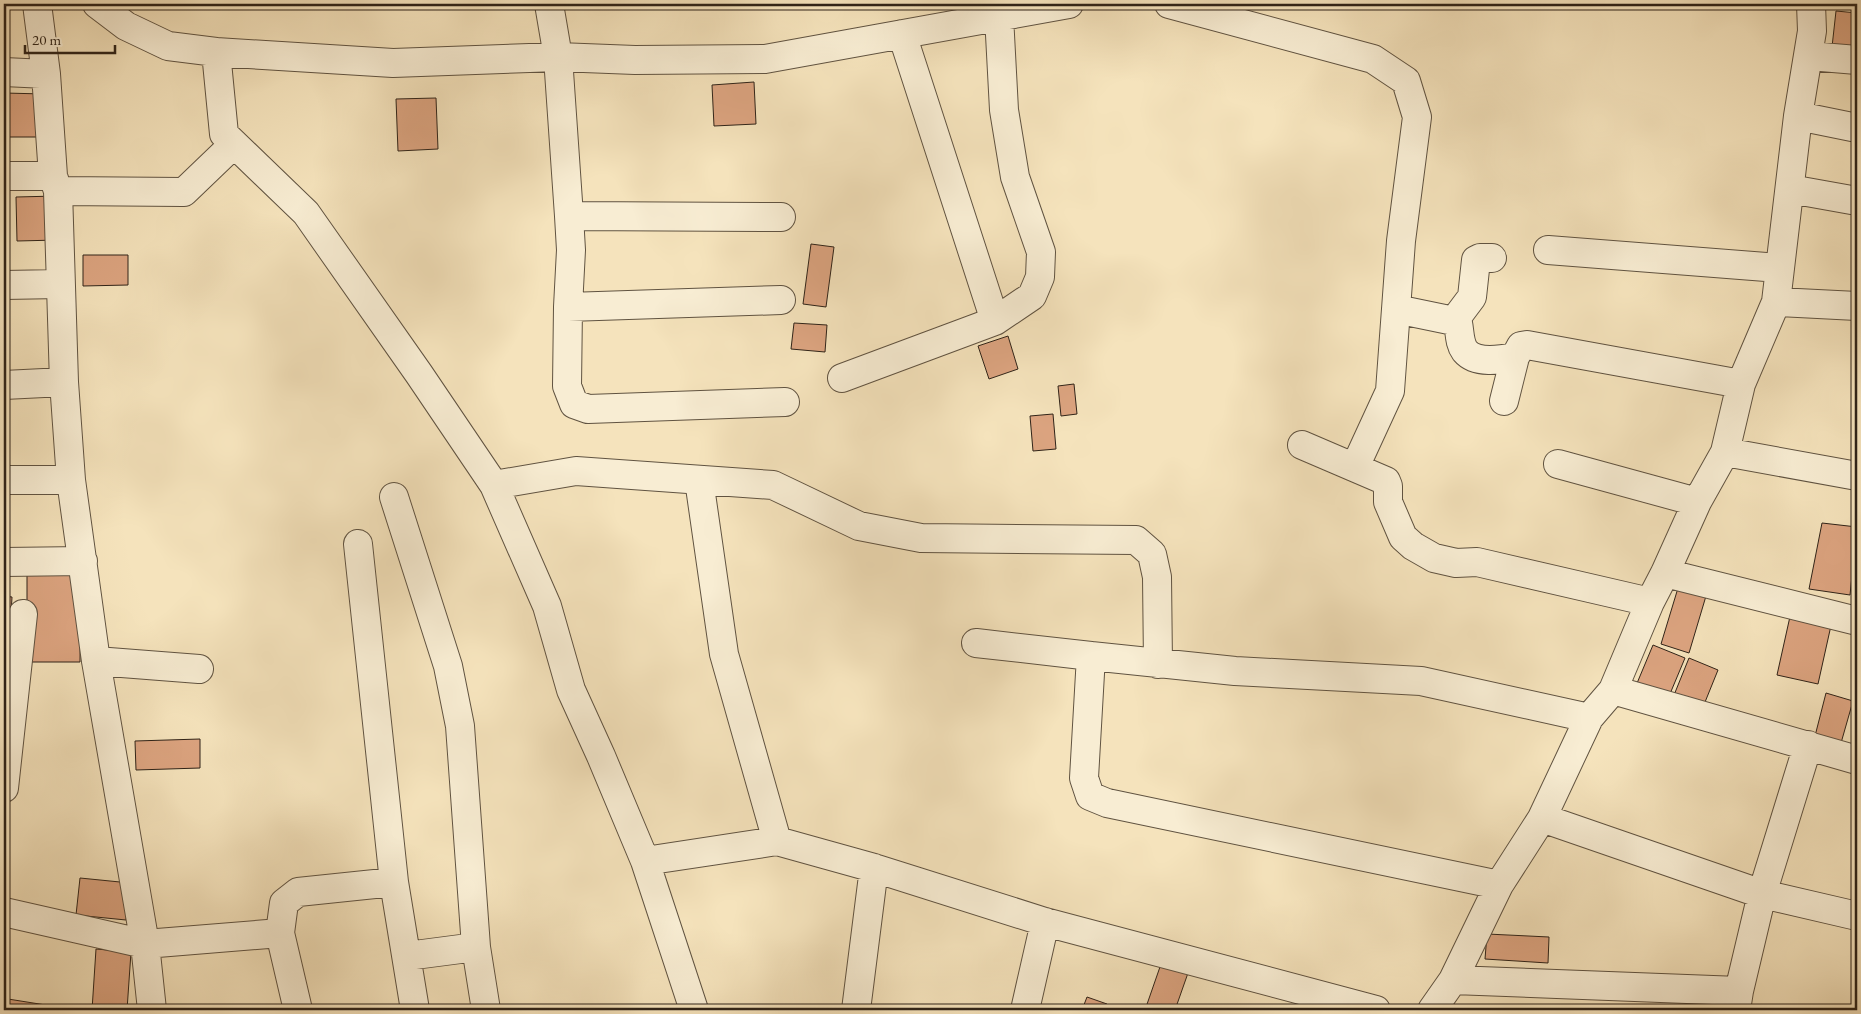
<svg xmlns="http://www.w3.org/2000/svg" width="1861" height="1014" font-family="'EB Garamond',serif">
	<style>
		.building { fill: #dca480; stroke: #2f2318 }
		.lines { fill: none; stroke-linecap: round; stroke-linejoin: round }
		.minor-casing { stroke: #605341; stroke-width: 30 }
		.minor { stroke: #f8edd3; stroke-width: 28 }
	</style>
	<rect width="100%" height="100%" fill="#f5e3bc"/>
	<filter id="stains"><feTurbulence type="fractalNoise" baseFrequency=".004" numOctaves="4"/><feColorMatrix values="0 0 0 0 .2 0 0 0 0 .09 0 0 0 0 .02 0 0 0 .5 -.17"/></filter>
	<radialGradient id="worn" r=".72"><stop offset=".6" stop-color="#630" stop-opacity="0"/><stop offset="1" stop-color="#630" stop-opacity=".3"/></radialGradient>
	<path class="building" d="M1839,4H1857V9L1838,7Z
		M1836,11L1857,13V50L1832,47Z
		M754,82L756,124L714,126L712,85Z
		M4,93L44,94V137H4Z
		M436,98L438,149L398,151L396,99Z
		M57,196L58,240L17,241L16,197Z
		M811,244L834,247L826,307L803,304Z
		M83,255H128V285L83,286Z
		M794,323L827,325L825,352L791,349Z
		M1008,336L1018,369L989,379L978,346Z
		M1074,384L1077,414L1061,416L1058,386Z
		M1053,414L1056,449L1033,451L1030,416Z
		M1822,523L1857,527L1850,595L1809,589Z
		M27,569L81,570L80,662H27Z
		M1678,588L1706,596L1689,653L1661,644Z
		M4,596L12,597L10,633L11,656H4Z
		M1791,612L1832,621L1818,684L1777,675Z
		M1653,645L1685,658L1667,701L1635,688Z
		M1689,658L1718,670L1701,712L1672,700Z
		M1826,693L1853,701L1841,743L1815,736Z
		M200,739V768L136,770L135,741Z
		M80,878L130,883L126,920L76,915Z
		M1487,934L1549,937L1548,963L1485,959Z
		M96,949L131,952L127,1010H92Z
		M1161,964L1188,973L1175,1010H1145Z
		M1087,997L1107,1004L1105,1010H1082Z
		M8,999L52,1006V1010H7Z"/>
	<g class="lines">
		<g class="minor-casing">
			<path id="minor" d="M37,4L46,74L53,176L58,191L64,382L71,480L96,661L145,944L152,1010
				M97,4L126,26L168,46L216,52
				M549,4L558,57L569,216L571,250L568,307L781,300
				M1169,4L1373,59L1406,81L1417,117L1401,241L1390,391L1355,467
				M902,34L995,321
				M1809,56L1857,60
				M4,72L46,74
				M1798,116L1857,128
				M4,176H53
				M1790,189L1857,201
				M58,191L184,192L234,144
				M569,216L781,217
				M1548,250L1779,268
				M4,285L60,284
				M1776,302L1857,306
				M568,307L567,386L574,404L588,409L785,402
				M1396,309L1454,321L1458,323C1460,332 1459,343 1465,351C1476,364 1500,360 1515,357
				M1454,321L1472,297L1476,260L1480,258H1492
				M842,378L995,321L1032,296L1040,277L1041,252L1015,177L1004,110L999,16
				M4,385L64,382
				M1504,401L1515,357L1521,346L1527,345L1741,384
				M1302,445L1386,481L1388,486V502L1403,537L1413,546L1434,558L1456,563L1477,562L1650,602
				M1725,452L1857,476
				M1558,464L1697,502
				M4,480H71
				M699,480L724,654L777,841
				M494,485L576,471L773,485L859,526L921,538L1136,540L1152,554L1157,577L1158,664
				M394,497L448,666L460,726L476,947L486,1010
				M358,544L394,882L415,1010
				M4,562L83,561
				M1665,573L1857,621
				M976,643L1091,656L1084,778L1090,796L1107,803L1499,885
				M1091,656L1235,671L1421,681L1589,718
				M96,661L199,669
				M1613,690L1857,760
				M4,788L23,614
				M1542,818L1762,894L1857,916
				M645,861L601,756L571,690L547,606L494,485L419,374L306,213L224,134L216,52L393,63L558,57L635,60L765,59L1069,4
				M4,912L145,944L280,933
				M407,956L476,947
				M1453,980L1739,991L1736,1010
				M1739,991L1762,894L1808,745
				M298,1010L280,933L284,903L298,892L394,882
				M694,1010L645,861L777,841L874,868L1045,922L1376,1010
				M856,1010L874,868
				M1025,1010L1045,922
				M1432,1010L1453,980L1499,885L1542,818L1589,718L1613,690L1650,602L1665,573L1697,502L1725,452L1741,384L1776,302L1798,116L1812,31L1811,4"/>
		</g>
		<use href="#minor" class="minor"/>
	</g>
	<rect width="1861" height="1014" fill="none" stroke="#f5e3bc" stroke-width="20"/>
	<rect x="5" y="5" width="1851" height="1004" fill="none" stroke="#2f2318" stroke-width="2.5"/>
	<rect x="10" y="10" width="1841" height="994" fill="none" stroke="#2f2318"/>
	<path d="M25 45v8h90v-8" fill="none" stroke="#2f2318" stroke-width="2.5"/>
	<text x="32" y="45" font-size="15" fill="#2f2318" stroke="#f8edd3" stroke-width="4" paint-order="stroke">20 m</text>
	<rect width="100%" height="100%" filter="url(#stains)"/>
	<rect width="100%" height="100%" fill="url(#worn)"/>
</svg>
